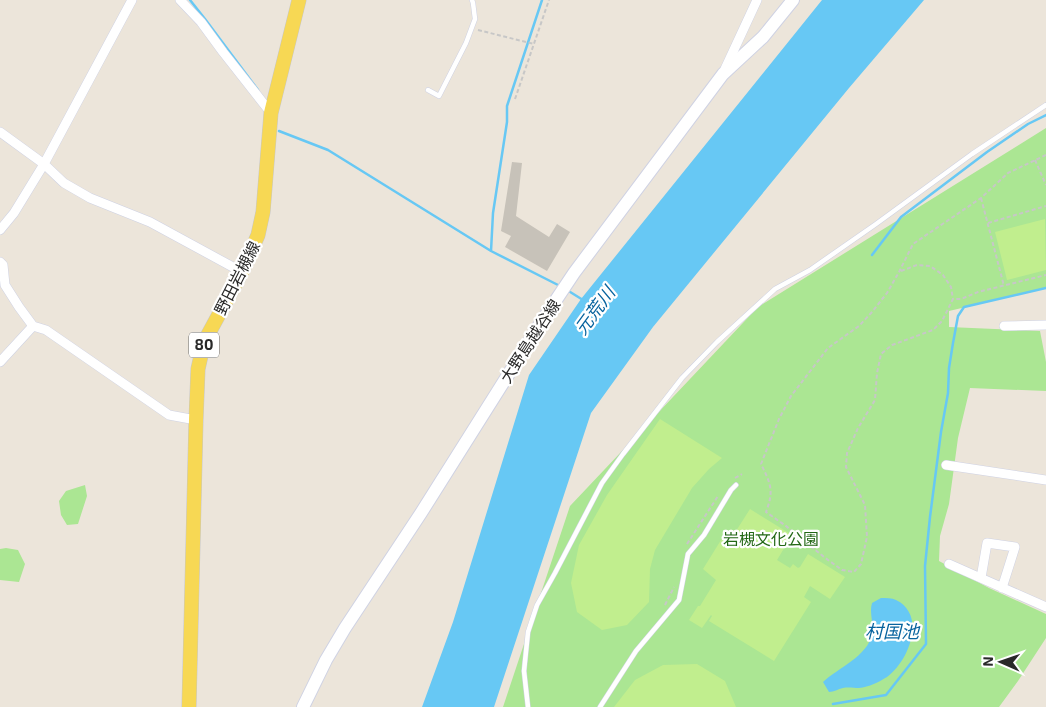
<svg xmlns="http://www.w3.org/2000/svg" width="1046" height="707" font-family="'Exo 2','Noto Sans JP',sans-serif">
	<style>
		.green { fill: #abe693 }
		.pitch { fill: #c1ee8e }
		.water { fill: #67c8f4 }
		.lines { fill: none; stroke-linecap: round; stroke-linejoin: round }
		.stream { stroke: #67c8f4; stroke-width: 2.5 }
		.building { fill: #c7c2b9 }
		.lane-casing { stroke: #cfd2e3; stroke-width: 5.5 }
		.street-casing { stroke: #cfd2e3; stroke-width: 10 }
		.secondary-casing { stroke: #cfd2e3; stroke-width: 14 }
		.primary-casing { stroke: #c7c7c7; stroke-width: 15 }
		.path { stroke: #c7c7c7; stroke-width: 2; stroke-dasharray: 4 2.5; stroke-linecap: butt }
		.lane { stroke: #fff; stroke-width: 4.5 }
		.street { stroke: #fff; stroke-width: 9 }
		.secondary { stroke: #fff; stroke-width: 12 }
		.primary { stroke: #f7d854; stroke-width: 14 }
		.labels { text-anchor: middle; stroke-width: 4.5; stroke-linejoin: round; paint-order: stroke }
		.shield { fill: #fff; stroke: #696969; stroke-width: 1 }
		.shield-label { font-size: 15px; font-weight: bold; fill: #292929 }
		.street-label { font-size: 16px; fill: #292929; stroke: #fff }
		.park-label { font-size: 16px; fill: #236816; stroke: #fff }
		.water-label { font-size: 18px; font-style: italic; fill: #07639e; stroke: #fff }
	</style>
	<rect width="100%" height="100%" fill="#ece5da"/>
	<path class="green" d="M1046,128V288L949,311V327L1040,331L1046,362V391L970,388L958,438L949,504L940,536L939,561L989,588L1046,614V638L1018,681L999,707H503L570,506L758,307Z
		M85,485L87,496L78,524L67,525L61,515L59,501L66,491Z
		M6,548L18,550L25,564L19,582L0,580V549Z"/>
	<path class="pitch" d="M1045,219L1046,270L1007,280L995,232Z
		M660,419L722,458L709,469L692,488L655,550L650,569L649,602L627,625L602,630L577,612L571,583L579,545L607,495Z
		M750,509L792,535L777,560L790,568L793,564L798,568L800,567L808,554L845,577L830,599L810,586L804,597L811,602L774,661L709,621L712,616L711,615L702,628L689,620L698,606H700L716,580L703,569L726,532L733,537L735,536L736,531Z
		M697,664L725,681L736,707H614L635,680L663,665Z"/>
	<path class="water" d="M822,0H924L849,88L653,327L591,413L494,707H422L453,622L529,375L581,299Z
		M881,598C886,598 892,598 896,600C927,615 909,661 887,677C879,682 869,687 859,688C854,688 848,687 843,688C838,689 834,692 829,692L823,682C838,668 868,656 872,634C874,623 869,613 872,603Z"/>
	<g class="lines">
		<path class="stream" d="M190,0L205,19L258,90
			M279,131L328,150L491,251L560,286
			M491,251L493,213L507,122V106L542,0
			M872,255L901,217L987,152L1028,124L1046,115
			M567,290L583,300
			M833,704L886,695L926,644L925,566L930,517L941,432L948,393L949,368L953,343L958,316L964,307L1046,288"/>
	</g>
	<path class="building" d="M512,162L522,163L516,216L549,237L557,224L570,232L547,271L505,247L511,236L501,231Z"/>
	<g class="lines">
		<g class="lane-casing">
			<path id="lane" d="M428,90L439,96L466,43L475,19L473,3L472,0
				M528,707L524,671L528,632L537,605L555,573L602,483L623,454L682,378L717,342L775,289L810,270L876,224L972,154L1046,105
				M600,707L636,651L679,600L688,554L704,535L731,490L736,485"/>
		</g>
		<g class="street-casing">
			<path id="street" d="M180,0L201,22L223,52L271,113
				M725,69L757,0
				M0,132L44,164L64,183L90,198L150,222L242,272
				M0,230L14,213L44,164L132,0
				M0,262L3,265L5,285L19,307L33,326L46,330L169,415L196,420
				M1004,326L1046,325
				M0,362L33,326
				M946,465L1046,480
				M949,564L1046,607
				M981,578L987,543L1015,547L1002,588"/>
		</g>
		<g class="secondary-casing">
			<path id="secondary" d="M303,707L326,660L345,628L421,513L542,321L574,273L723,74L763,37L793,0"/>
		</g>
		<g class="primary-casing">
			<path id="primary" d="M189,707L196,420L198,369L204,342L242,272L258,235L263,212L271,113L299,0"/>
		</g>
		<path class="path" d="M478,30L534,44
			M515,99L549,0
			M1046,155L1008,173L981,198L913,244L899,272L887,293L872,312L859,326L828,348L791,396L779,419L761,464C771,484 774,491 766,512L786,526L824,557L842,570L854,572L861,564L867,537L865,505L846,467L847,453L858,428L875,400L877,373L881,354L892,345L933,330L942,321L953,299H961L978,292L1046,275
			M1035,160L1046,185
			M981,198L1004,286
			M988,223L1046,206
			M901,271L917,265L930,266L943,275L951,287L953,299
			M735,478L742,474
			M687,544L718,496
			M665,605L674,587"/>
		<use href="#lane" class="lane"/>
		<use href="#street" class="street"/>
		<use href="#secondary" class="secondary"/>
		<use href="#primary" class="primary"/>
	</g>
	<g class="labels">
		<rect class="shield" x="189" y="332.5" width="30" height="25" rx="4"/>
		<g class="shield-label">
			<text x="204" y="350">80</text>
		</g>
		<g class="street-label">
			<text transform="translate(237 278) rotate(-63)" y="6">野田岩槻線</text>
			<text transform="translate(530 341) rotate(-57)" y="6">大野島越谷線</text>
		</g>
		<g class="park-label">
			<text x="771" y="545">岩槻文化公園</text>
		</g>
		<g class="water-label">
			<text transform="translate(595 311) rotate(-54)" y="6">元荒川</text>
			<text x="892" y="638">村国池</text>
		</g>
	</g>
	<g transform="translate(1001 662) rotate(272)" stroke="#ffffff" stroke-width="4" paint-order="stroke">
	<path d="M0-4L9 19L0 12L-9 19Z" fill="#292929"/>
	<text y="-8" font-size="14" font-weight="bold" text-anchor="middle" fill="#292929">N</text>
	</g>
</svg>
